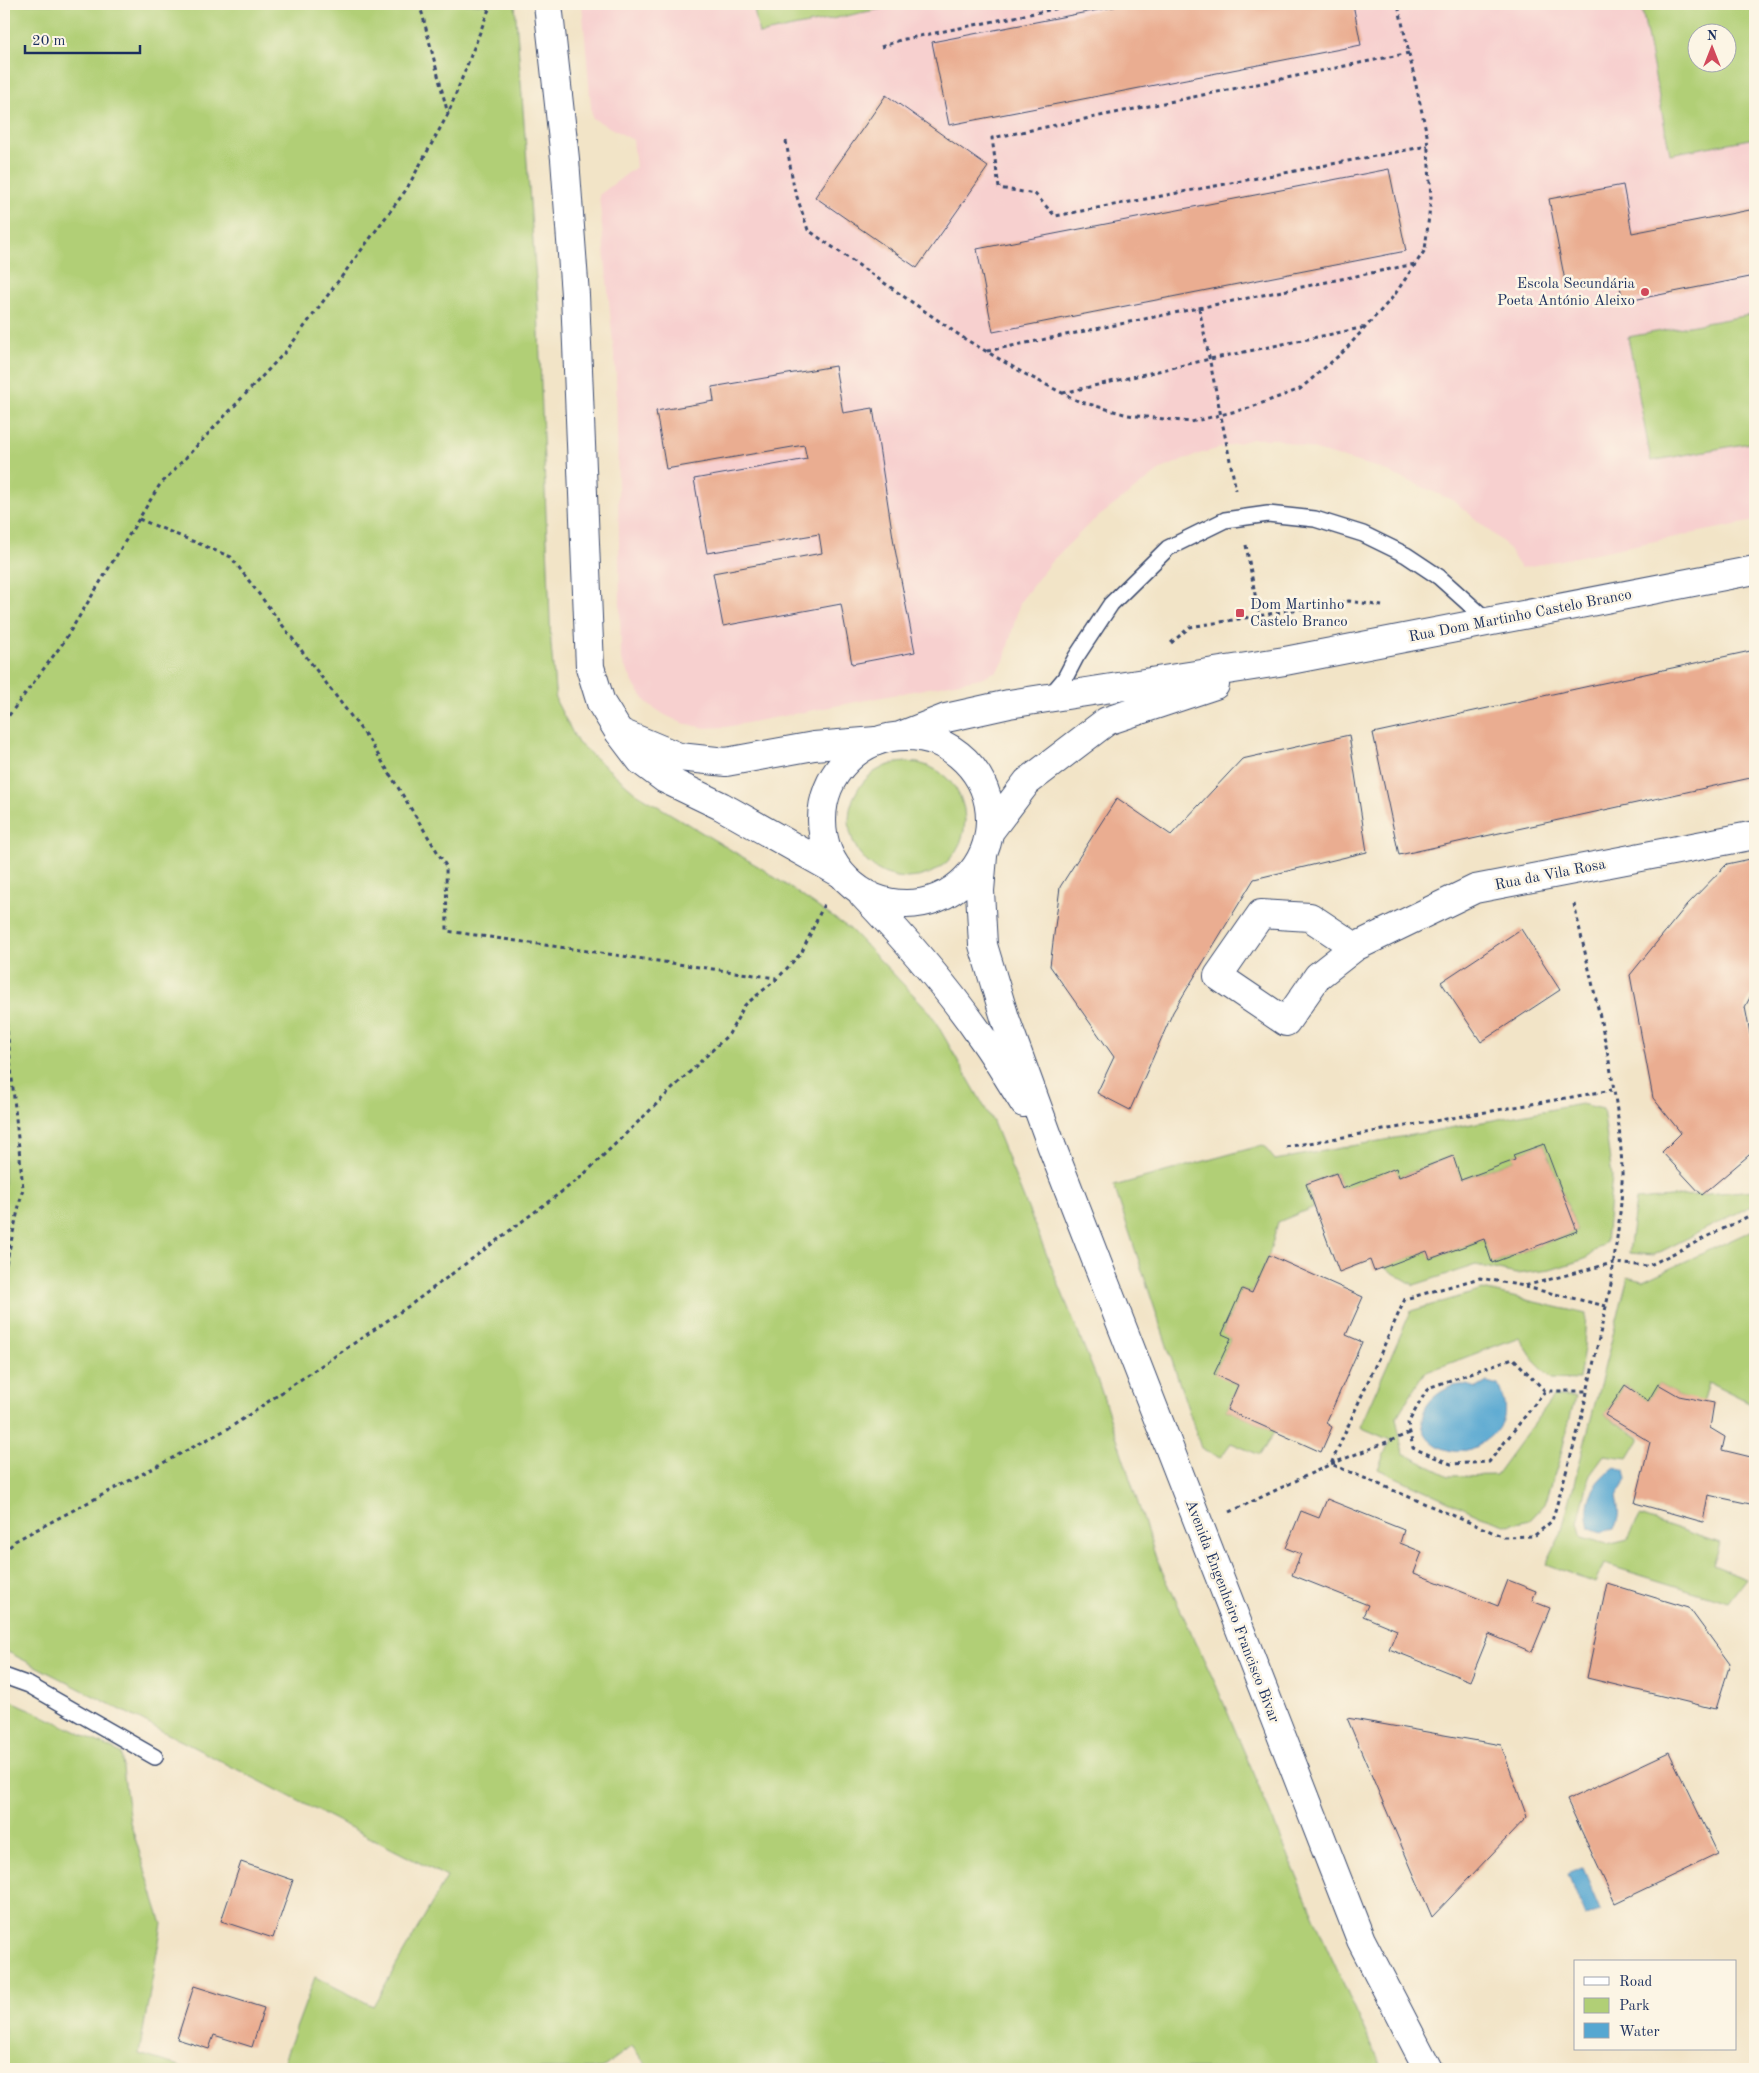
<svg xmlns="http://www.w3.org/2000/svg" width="1759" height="2073" font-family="'Old Standard TT',serif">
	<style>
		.built { fill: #f7d0cf; fill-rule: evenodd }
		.green { fill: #b1cf76; stroke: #667f6a; fill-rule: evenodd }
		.water { fill: #56a7d1; stroke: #386b98 }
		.building { fill: #eaad91 }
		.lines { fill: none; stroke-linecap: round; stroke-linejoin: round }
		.lane-casing { stroke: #3b4a6e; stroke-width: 18 }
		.street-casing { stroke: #3b4a6e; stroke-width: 30 }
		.secondary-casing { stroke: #3b4a6e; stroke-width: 30 }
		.path { stroke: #3b4a6e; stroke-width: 3; stroke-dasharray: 4 4; stroke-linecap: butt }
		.lane { stroke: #fff; stroke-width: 15 }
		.street { stroke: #fff; stroke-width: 28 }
		.secondary { stroke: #fff; stroke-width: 28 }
		.poi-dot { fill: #d1495b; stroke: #fcf5e5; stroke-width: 2 }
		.labels { text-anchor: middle; stroke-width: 5; stroke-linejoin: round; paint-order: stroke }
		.poi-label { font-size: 15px; fill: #1b2f5e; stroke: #fcf5e5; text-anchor: end }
		.street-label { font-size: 15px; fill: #1b2f5e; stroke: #fcf5e5 }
	</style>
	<rect width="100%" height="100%" fill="#fcf5e5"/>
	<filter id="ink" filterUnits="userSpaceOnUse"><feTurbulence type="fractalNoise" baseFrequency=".02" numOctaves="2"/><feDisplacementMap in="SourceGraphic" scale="10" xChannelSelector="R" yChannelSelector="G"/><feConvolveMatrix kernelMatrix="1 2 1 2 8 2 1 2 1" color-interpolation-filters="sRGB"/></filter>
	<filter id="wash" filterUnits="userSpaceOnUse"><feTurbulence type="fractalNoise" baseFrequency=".0096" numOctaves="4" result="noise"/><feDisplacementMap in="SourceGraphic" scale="20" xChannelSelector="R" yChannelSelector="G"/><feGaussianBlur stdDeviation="1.12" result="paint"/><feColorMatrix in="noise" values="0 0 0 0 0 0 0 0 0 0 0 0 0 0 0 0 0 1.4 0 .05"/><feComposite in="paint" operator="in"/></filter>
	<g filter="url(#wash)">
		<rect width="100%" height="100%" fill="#f2e4c7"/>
		<path class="built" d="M582,4H1755V521L1521,568L1505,544L1454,501L1379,468L1277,439H1252L1199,454L1163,468L1089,524L1050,563L1020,602L1004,661L997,671L981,678L726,727L706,728L682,723L665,715L648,704L636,688L621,659L616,376L599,195L636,167L633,140L592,118ZM1696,32H1726V62H1696Z"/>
		<path class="green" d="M4,4H515L538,307L551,645L556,701L578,743L636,793L761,868L850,929L930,1012L993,1122L1099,1384L1156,1558L1216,1685L1328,1950L1383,2069H649L632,2046L601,2069H281L315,1977L373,2006L447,1877L4,1650Z
			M753,4H904L759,34Z
			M1641,4H1755V138L1670,154ZM1696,32H1726V62H1696Z
			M1755,314V442L1651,461L1628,337Z
			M849 820a58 58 0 1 1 116 0a58 58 0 1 1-116 0Z
			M1581,1104L1603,1109L1612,1176L1606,1242L1585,1259L1550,1270L1516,1274L1476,1265L1414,1285L1383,1267L1427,1251L1431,1259L1484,1239L1493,1263L1577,1231L1544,1144L1514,1155L1515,1160L1461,1180L1452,1156L1399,1177L1396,1169L1342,1189L1336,1173L1306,1184L1314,1207L1278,1222L1269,1255L1252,1293L1242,1289L1222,1333L1231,1338L1214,1373L1238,1385L1227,1410L1275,1431L1260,1455L1231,1443L1220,1458L1201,1448L1114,1186L1263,1145L1275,1160Z
			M1755,1190V1204L1654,1255L1629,1253L1636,1200Z
			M1755,1229V1405L1709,1382L1703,1403L1679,1396L1658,1384L1648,1401L1625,1385L1605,1415L1640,1438L1628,1458L1604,1455L1590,1474L1578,1523L1582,1537L1607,1544L1628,1539L1640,1516L1720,1543L1713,1565L1746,1578L1728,1602L1604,1564L1595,1583L1546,1564L1561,1534L1628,1277L1643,1281Z
			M1483,1290L1586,1314L1584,1347L1579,1380L1552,1379L1535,1362L1519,1337L1424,1373L1396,1418L1403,1453L1449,1476L1496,1475L1553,1397H1575L1559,1462L1545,1504L1530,1520L1508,1525L1481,1516L1378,1469L1390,1440L1360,1427L1411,1311Z
			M4,1697L121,1753L130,1822L162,1924L139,2054L189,2069H4Z"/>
		<path class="water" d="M1487,1382L1498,1385C1505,1401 1509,1418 1496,1431C1488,1439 1478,1447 1467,1450C1449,1456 1421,1442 1422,1420C1423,1401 1447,1383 1466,1385C1469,1385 1473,1387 1477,1388Z
			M1614,1467L1625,1470L1627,1479L1616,1497C1619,1509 1620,1517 1614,1529L1601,1532L1590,1528C1583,1500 1593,1484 1614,1467Z
			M1583,1868L1601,1910L1585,1917L1568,1874Z"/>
		<g id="blocks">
			<path class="building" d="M1129,4H1353L1361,45L949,125L932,42Z
				M886,95L988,167L917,268L815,197Z
				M1389,169L1406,251L993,332L977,249Z
				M1623,185L1632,233L1755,209V276L1623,302L1618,276L1566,286L1549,199Z
				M835,366L843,413L873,408L894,544L915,652L852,664L841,604L723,626L713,573L822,553L819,534L707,553L694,479L807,459L804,445L666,469L656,411L714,401L712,387Z
				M1755,650V777L1399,855L1373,733Z
				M1349,735L1367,852L1254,879L1173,1012L1130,1110L1097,1093L1114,1057L1050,966L1060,887L1117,798L1171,835L1242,759Z
				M1755,858V988L1745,1007L1755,1059V1150L1702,1195L1662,1152L1681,1133L1653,1098L1630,975L1687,905L1727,864Z
				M1521,929L1560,990L1481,1042L1441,982Z
				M1544,1144L1577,1231L1492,1263L1484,1239L1430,1259L1427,1251L1374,1271L1370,1260L1339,1272L1306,1184L1336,1173L1342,1189L1396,1168L1399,1177L1453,1156L1461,1180L1515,1160L1513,1155Z
				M1269,1255L1363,1297L1346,1335L1362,1342L1326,1423L1332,1427L1321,1452L1227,1410L1238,1385L1214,1374L1231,1338L1222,1334L1242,1289L1252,1293Z
				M1658,1384L1679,1396L1714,1403L1710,1428L1725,1437L1722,1450L1755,1458V1505L1708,1495L1703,1522L1635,1503L1650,1442L1605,1415L1625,1385L1648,1401Z
				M1327,1499L1404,1530L1400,1543L1422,1552L1414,1573L1498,1606L1508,1580L1536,1591L1532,1601L1550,1608L1532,1652L1489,1634L1470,1681L1389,1649L1397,1630L1363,1616L1368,1605L1292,1575L1301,1554L1286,1548L1301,1511L1319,1518Z
				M1607,1583L1689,1608L1730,1664L1716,1709L1587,1678Z
				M1347,1718L1501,1745L1527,1817L1432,1917Z
				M1669,1752L1718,1854L1615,1903L1567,1800Z
				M241,1862L293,1880L273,1938L221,1921Z
				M194,1986L264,2008L252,2047L214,2035L209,2049L177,2039Z"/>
		</g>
	</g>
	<g filter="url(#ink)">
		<use href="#blocks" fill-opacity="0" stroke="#3b4a6e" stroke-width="1"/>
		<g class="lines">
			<g class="lane-casing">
				<path id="lane" d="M1049,697L1065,678L1076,657L1111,604L1168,548L1225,520L1268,514L1315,519L1363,534L1406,555L1439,577L1488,621
					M4,1676L29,1685L155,1757"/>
			</g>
			<g class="street-casing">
				<path id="street" d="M619,732L641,761L665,779L721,806L840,873
					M619,732L679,757L726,762L814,746L876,741
					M1355,947L1310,917L1261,914L1218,976L1286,1022L1318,976L1355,947L1475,889L1755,835"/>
			</g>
			<g class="secondary-casing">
				<path id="secondary" d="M548,4L565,159L575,295L590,667L601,703L619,732
					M900,736L946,718L1009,704L1285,661L1755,570
					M822 820a84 84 0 1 1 168 0a84 84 0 1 1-168 0Z
					M990,831L1027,782L1107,721L1215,685
					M983,856L980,891L983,945L1005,1018L1052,1147L1361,1940L1428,2069
					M863,895C907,941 949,989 985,1042C999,1062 1011,1083 1024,1103"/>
			</g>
			<path class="path" d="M418,4L422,13L448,114
				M881,47L900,40L1079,4
				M1409,53L992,138L999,188L1035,194L1055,216L1428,146
				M786,141L794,188L808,230L965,339L1025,374L1078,401L1128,415L1191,422L1249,408L1300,389L1343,352L1393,297L1425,250L1431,198L1427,135L1398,4
				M1199,308L1236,490
				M987,351L1415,264
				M1063,393L1210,359L1366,327
				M139,519L231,557L369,740L446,866L447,931L776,978
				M1246,545L1259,616
				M1171,643L1190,627L1349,601L1382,606
				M4,722L63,643L159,486L287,350L406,190L448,114L491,4
				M1574,904C1593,991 1619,1080 1622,1170C1623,1208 1615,1246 1611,1284L1580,1424L1552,1521L1534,1536L1504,1537L1331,1464L1405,1299L1480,1278L1524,1286L1613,1263L1648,1266L1755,1213
				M4,999L23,1188L4,1273
				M1286,1147L1612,1090
				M1525,1287L1606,1306
				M1545,1391L1513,1358L1428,1388L1408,1423L1413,1448L1451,1464L1489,1462L1545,1391H1587
				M1230,1512L1331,1464L1410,1433
				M4,1553L15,1541L231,1427L413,1303L580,1178L729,1034L745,1005L777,979L802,952L825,902"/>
			<use href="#lane" class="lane"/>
			<use href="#street" class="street"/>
			<use href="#secondary" class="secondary"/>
		</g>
	</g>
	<g class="poi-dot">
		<circle cx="1645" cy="292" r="5"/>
		<rect x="1235" y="608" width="10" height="10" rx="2.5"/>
	</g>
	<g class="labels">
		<g class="poi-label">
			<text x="1635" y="288">Escola Secundária<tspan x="1635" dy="17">Poeta António Aleixo</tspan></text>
			<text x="1250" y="609" text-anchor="start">Dom Martinho<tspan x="1250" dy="17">Castelo Branco</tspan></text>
		</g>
		<g class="street-label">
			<text transform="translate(1520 615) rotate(-11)" y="5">Rua Dom Martinho Castelo Branco</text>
			<text transform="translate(1550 874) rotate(-11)" y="5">Rua da Vila Rosa</text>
			<text transform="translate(1233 1611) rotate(69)" y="5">Avenida Engenheiro Francisco Bivar</text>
		</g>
	</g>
	<rect width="1759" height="2073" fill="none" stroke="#fcf5e5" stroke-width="20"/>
	<rect x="1574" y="1960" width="162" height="90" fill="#fcf5e5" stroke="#a2a6af"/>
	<rect x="1584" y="1977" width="25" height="8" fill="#ffffff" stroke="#a2a6af"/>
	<text x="1619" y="1986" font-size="15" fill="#1b2f5e">Road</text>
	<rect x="1584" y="1998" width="25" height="15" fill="#b1cf76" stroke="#a2a6af"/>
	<text x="1619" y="2010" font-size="15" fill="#1b2f5e">Park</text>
	<rect x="1584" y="2023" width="25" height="15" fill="#56a7d1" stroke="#a2a6af"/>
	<text x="1619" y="2036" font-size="15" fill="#1b2f5e">Water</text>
	<g transform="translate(1712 48)"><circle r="24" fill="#fcf5e5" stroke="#a2a6af"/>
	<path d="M0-4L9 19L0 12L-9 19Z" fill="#d1495b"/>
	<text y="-8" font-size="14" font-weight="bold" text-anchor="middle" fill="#1b2f5e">N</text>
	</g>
	<path d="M25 45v8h115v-8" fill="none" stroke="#1b2f5e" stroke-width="2.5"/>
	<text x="32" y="45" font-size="15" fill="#1b2f5e" stroke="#fcf5e5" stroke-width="4" paint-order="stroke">20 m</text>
</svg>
